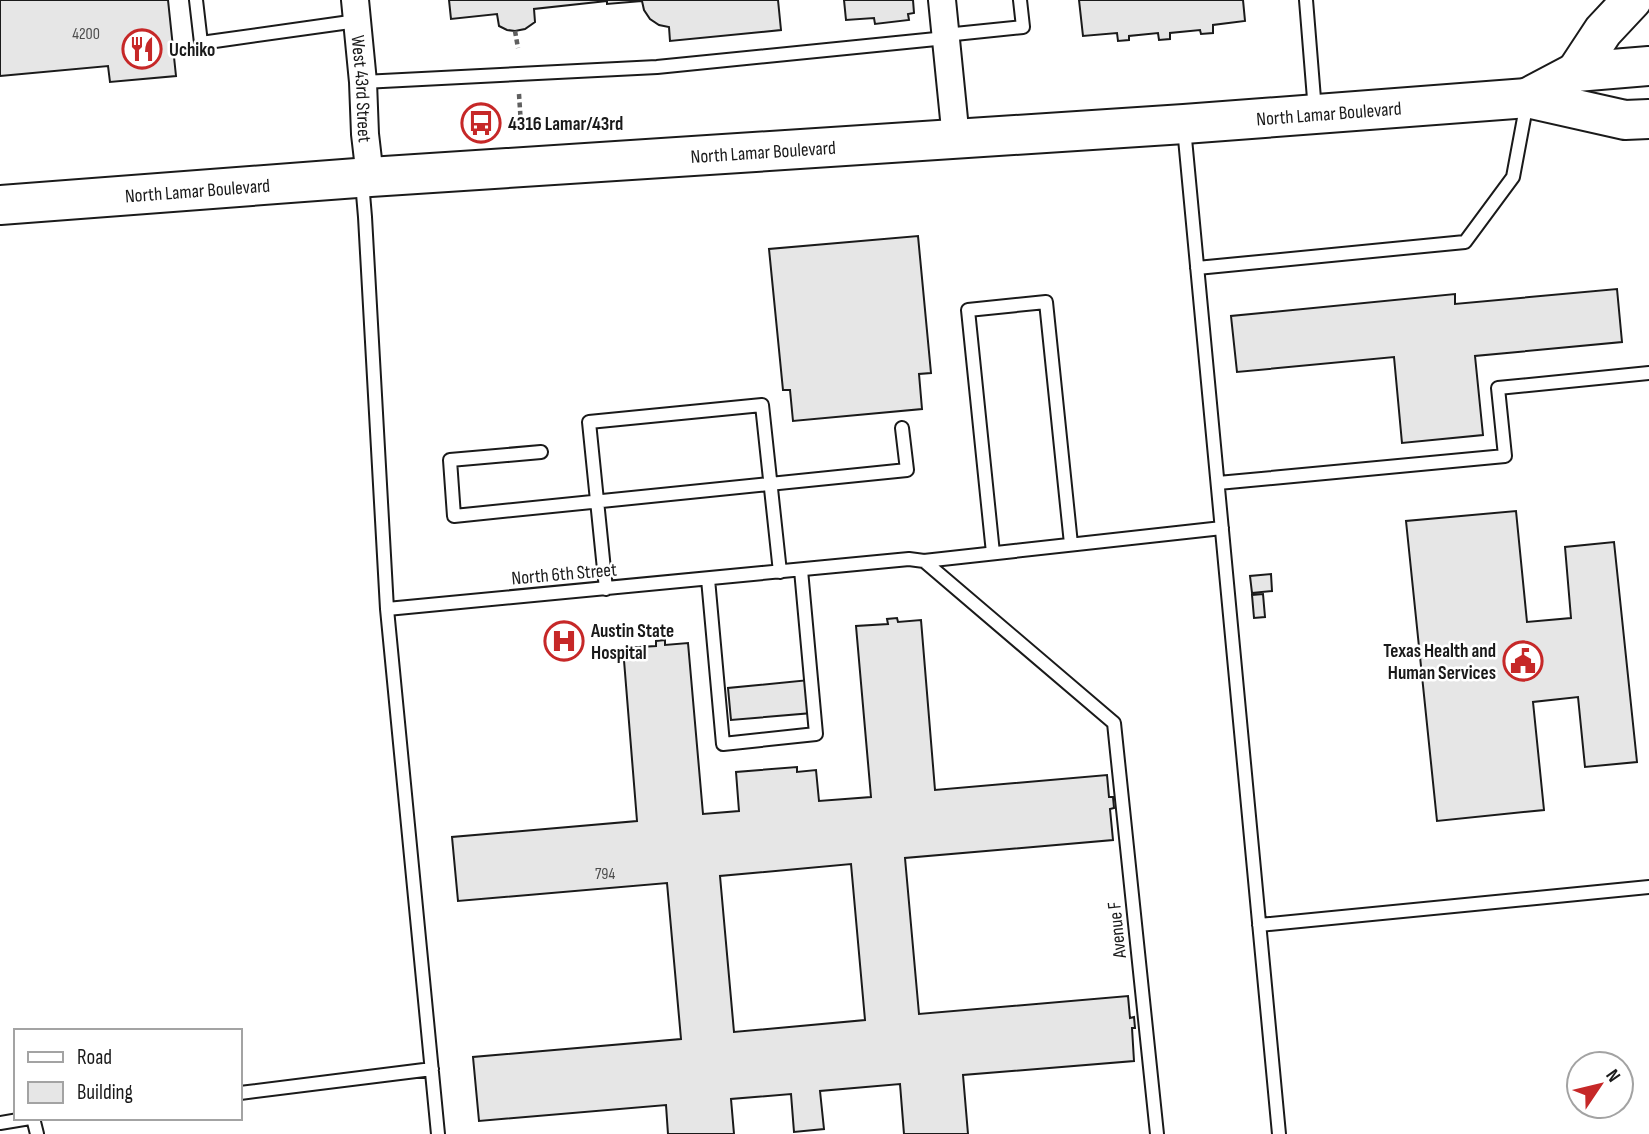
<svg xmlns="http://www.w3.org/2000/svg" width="1649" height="1134" font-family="'Sofia Sans Condensed',sans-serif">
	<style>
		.building { fill: #e6e6e6; stroke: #1a1a1a; stroke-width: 2; fill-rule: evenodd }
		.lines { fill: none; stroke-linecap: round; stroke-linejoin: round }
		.service-casing { stroke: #1a1a1a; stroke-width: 16 }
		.minor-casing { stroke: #1a1a1a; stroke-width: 30 }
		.primary-casing { stroke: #1a1a1a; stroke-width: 42 }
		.path { stroke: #5f5f5f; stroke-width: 4.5; stroke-dasharray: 5 3.5; stroke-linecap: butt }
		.service { stroke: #fff; stroke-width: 12 }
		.minor { stroke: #fff; stroke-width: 26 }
		.primary { stroke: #fff; stroke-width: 38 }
		.labels { text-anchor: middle; stroke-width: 5; stroke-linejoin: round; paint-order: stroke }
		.number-label { font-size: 16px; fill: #4d4d4d }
		.poi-label { font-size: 19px; font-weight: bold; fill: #1a1a1a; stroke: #fff; text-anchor: start }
		.street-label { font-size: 19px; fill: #1a1a1a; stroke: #fff }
	</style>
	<rect width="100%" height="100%" fill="#fff"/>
	<path class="building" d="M0,0H168L176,76L110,82L108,66L0,76Z
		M449,0H778L781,30L670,41L669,27L659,25L650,19L644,10L642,1L607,4V1L534,9L535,22L525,29L515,31L507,30L499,26L497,14L451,19Z
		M844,0H913L914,13L908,14L909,20L875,24L874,18L846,20Z
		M1079,0H1243L1245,21L1213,25V33L1201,34L1200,30L1170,33V39L1159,40L1158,33L1129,36V40L1118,41L1117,33L1083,36Z
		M918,236L931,373L919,374L922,409L793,421L790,390H783L769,249Z
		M1617,289L1622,342L1475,356L1483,435L1402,443L1394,357L1237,372L1231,316L1455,294V304Z
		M1516,511L1527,622L1571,618L1565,547L1614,542L1637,762L1585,767L1578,697L1533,702L1544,810L1437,821L1406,521Z
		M1271,574L1272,591L1252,593L1250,576Z
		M1263,594L1265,617L1254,618L1252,595Z
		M897,618L898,622L921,620L935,790L1107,775L1109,797H1113L1114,808L1110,809L1113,840L905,858L919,1014L1128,996L1130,1018L1134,1017L1135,1028H1132L1134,1061L963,1075L968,1134H904L900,1084L820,1091L824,1129L794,1132L791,1094L731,1099L734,1134H668L666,1105L479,1121L473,1057L681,1039L667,883L458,901L452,837L637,821L623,648L656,646V641L665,640V645L688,643L703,814L739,811L736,772L797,767V772L816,770L819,801L871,797L856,626L888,624L887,619ZM851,864L865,1020L734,1032L720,876Z
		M809,680L812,713L731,720L728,688Z"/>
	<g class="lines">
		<g class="service-casing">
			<path id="service" d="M196,0L201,43L357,21
				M1306,0L1315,111
				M945,35L1023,27L1020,0
				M363,82L657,67L946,38
				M1184,128L1279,1134
				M362,182L365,217L387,609L909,559L924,561L1114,723L1157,1134
				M1197,268L1465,242L1513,177L1527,102
				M541,452L450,460L454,516L907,470L902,428
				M1218,483L1505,456L1498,388L1649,373
				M993,553L968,310L1046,302L1071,544
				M924,561L1222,528
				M708,579L723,744L816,734L801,570
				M606,589L589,422L762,405L780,572
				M387,609L438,1134
				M1259,925L1649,887
				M240,1093L432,1069
				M33,1118L37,1134
				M0,1123L30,1118"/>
		</g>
		<g class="minor-casing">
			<g id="minor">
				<path id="s1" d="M355,0L363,82L365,134L370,177"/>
				<path d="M942,0L956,139"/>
			</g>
		</g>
		<g class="primary-casing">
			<g id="primary">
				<path d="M1576,72L1603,31L1632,0"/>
				<path d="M1527,98L1576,72L1649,66"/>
				<path id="s2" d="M0,205L370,177L1184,124L1527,98L1625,120L1649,119"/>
			</g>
		</g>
		<path class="path" d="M515,31L518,48
			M519,94L521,125"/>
		<use href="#service" class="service"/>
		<use href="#minor" class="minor"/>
		<use href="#primary" class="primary"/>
	</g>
	<defs>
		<g id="restaurant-ring" transform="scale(2.0125)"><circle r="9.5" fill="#fff" stroke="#c62828" stroke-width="1.5"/><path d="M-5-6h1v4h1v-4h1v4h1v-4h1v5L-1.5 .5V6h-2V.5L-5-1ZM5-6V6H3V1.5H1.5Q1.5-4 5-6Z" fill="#c62828"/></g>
		<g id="bus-ring" transform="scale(2.0125)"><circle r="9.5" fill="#fff" stroke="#c62828" stroke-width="1.5"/><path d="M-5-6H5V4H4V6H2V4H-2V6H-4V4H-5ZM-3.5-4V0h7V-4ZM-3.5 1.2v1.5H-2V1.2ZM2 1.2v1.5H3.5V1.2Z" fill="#c62828"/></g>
		<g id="hospital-ring" transform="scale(2.0125)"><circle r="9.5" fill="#fff" stroke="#c62828" stroke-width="1.5"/><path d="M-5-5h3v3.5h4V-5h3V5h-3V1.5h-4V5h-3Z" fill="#c62828"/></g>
		<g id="civic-ring" transform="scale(2.0125)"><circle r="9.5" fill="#fff" stroke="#c62828" stroke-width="1.5"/><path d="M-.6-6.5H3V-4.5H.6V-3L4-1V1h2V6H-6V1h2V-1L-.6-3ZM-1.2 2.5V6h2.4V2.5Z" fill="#c62828"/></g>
	</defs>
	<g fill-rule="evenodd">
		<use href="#restaurant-ring" x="142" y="49"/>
		<use href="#bus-ring" x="481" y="123"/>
		<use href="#hospital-ring" x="564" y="641"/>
		<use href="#civic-ring" x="1523" y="661"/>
	</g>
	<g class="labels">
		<g class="number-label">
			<text x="86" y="39">4200</text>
			<text x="605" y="879">794</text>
		</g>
		<g class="poi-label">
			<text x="169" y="56">Uchiko</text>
			<text x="508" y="130">4316 Lamar/43rd</text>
			<text x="591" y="637">Austin State<tspan x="591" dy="22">Hospital</tspan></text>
			<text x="1496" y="657" text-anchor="end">Texas Health and<tspan x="1496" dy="22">Human Services</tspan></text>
		</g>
		<g class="street-label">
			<text dy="7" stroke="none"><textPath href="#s1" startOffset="89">West 43rd Street</textPath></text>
			<text dy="7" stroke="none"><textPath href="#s2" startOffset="1332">North Lamar Boulevard</textPath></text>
			<text dy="7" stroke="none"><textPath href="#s2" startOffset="765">North Lamar Boulevard</textPath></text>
			<text dy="7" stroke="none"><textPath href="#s2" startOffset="198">North Lamar Boulevard</textPath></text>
			<text transform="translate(564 573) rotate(-5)" y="7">North 6th Street</text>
			<text transform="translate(1116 930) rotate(-96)" y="7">Avenue F</text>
		</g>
	</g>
	<rect x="14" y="1029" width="228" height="91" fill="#ffffff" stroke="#a3a3a3" stroke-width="2"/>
	<rect x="28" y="1052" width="35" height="10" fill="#ffffff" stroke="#a3a3a3" stroke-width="2"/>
	<text x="77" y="1064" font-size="21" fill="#1a1a1a">Road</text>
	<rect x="28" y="1082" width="35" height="21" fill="#e6e6e6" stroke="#a3a3a3" stroke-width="2"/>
	<text x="77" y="1099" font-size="21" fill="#1a1a1a">Building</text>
	<g transform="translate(1600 1085) rotate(55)"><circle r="33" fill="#ffffff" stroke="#a3a3a3" stroke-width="2"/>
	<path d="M0-5L12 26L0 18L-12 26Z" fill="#c62828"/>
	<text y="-10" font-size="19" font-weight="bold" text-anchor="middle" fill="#1a1a1a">N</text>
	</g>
</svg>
